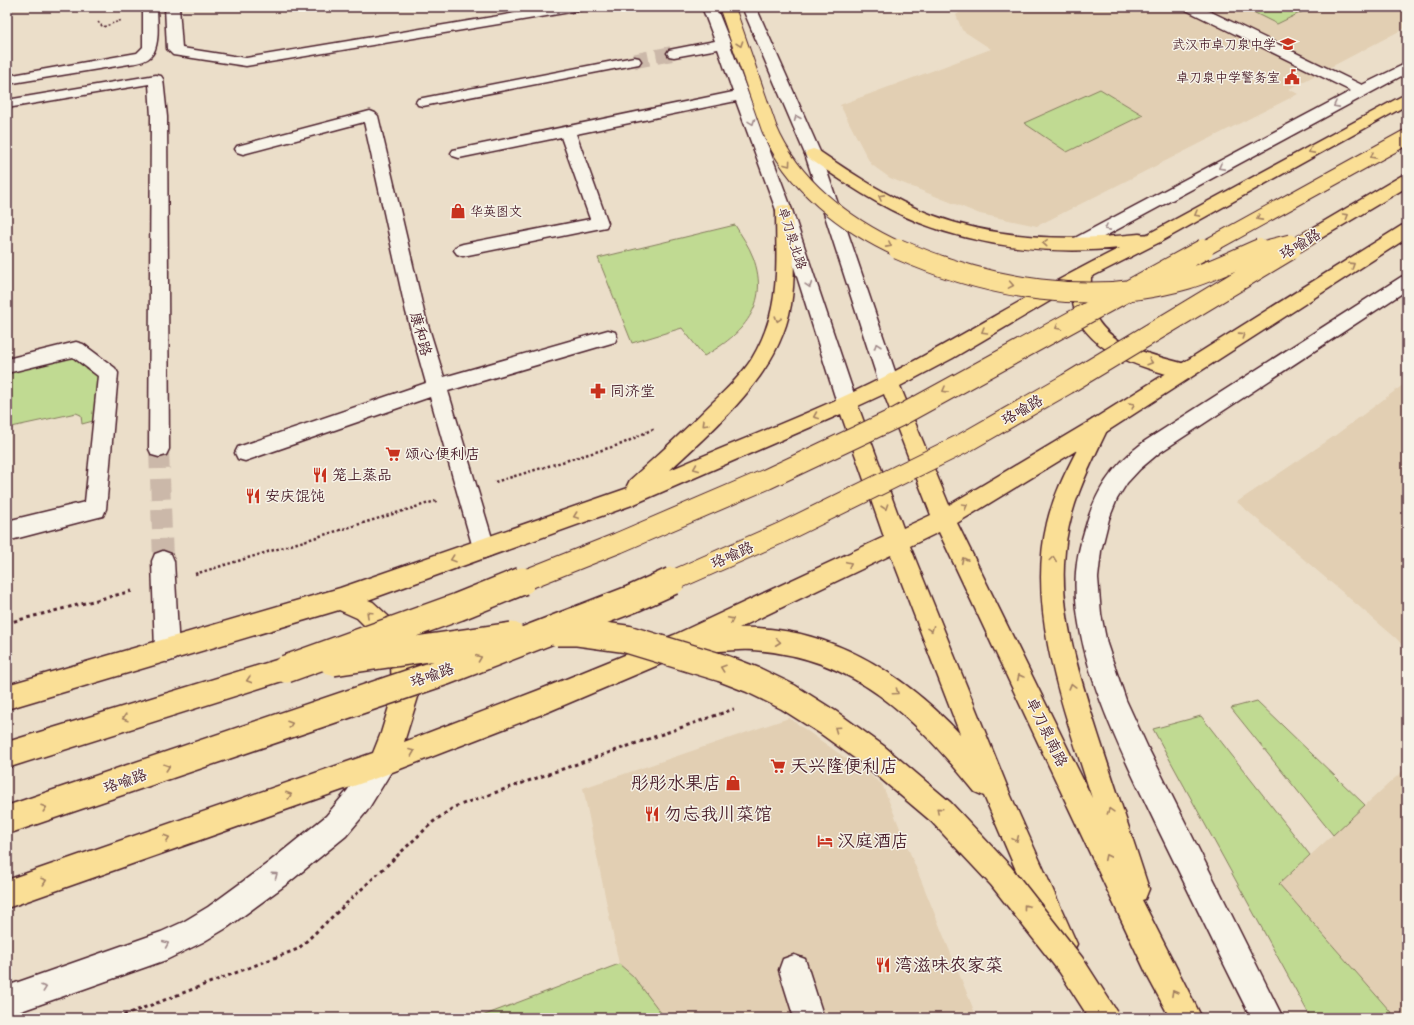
<svg xmlns="http://www.w3.org/2000/svg" width="1414" height="1025" font-family="'Gochi Hand','LXGW WenKai TC',sans-serif">
	<style>
		.built { fill: #e2cfb3 }
		.green { fill: #c0da92; stroke: #857c5e }
		.lines { fill: none; stroke-linecap: round; stroke-linejoin: round }
		.minor-tunnel-far1 { stroke: #cbb8a9; stroke-width: 15; stroke-dasharray: 15 8; stroke-linecap: butt }
		.minor-tunnel { stroke: #cbb8a9; stroke-width: 20; stroke-dasharray: 20 10; stroke-linecap: butt }
		.minor-casing { stroke: #4a1f2b; stroke-width: 3 }
		.major-casing { stroke: #4a1f2b; stroke-width: 3 }
		.highway-casing { stroke: #4a1f2b; stroke-width: 3 }
		.path-far2 { stroke: #4a1f2b; stroke-width: 1.5; stroke-dasharray: 2 2; stroke-linecap: butt }
		.path-far1 { stroke: #4a1f2b; stroke-width: 2.5; stroke-dasharray: 2.5 2.5; stroke-linecap: butt }
		.path { stroke: #4a1f2b; stroke-width: 3; stroke-dasharray: 3.5 3.5; stroke-linecap: butt }
		.minor { fill: #f7f3e8; fill-rule: evenodd }
		.major { fill: #fadf96; fill-rule: evenodd }
		.highway { fill: #fadf96; fill-rule: evenodd }
		.highway-bridge-far2-casing { stroke: #4a1f2b; stroke-width: 17; stroke-linecap: butt }
		.highway-bridge-far1-casing { stroke: #4a1f2b; stroke-width: 22; stroke-linecap: butt }
		.highway-bridge-casing { stroke: #4a1f2b; stroke-width: 30; stroke-linecap: butt }
		.highway-bridge-far2 { stroke: #fadf96; stroke-width: 15 }
		.highway-bridge-far1 { stroke: #fadf96; stroke-width: 20 }
		.highway-bridge { stroke: #fadf96; stroke-width: 27 }
		.oneway { stroke: #a27f60 }
		.oneway2 { stroke: #a0898a }
		.labels { text-anchor: middle; stroke-width: 3; stroke-linejoin: round; paint-order: stroke }
		.far-poi-label { font-size: 13px; fill: #4a1f2b; stroke: #f7f3e8; text-anchor: end }
		.far-street-label { font-size: 13px; fill: #4a1f2b; stroke: #f7f3e8 }
		.street-label { font-size: 15px; fill: #4a1f2b; stroke: #f7f3e8 }
		.poi-label { font-size: 15px; fill: #4a1f2b; stroke: #f7f3e8; text-anchor: start }
		.near-poi-label { font-size: 18px; fill: #4a1f2b; stroke: #f7f3e8; text-anchor: start }
	</style>
	<rect width="100%" height="100%" fill="#ebdec9"/>
	<filter id="ink" filterUnits="userSpaceOnUse"><feTurbulence type="fractalNoise" baseFrequency=".025" numOctaves="2"/><feDisplacementMap in="SourceGraphic" scale="8" xChannelSelector="R" yChannelSelector="G"/><feConvolveMatrix kernelMatrix="1 2 1 2 8 2 1 2 1" color-interpolation-filters="sRGB"/></filter>
	<g filter="url(#ink)">
		<path class="built" d="M967,7H1407V27L1289,89L1298,94L1037,226L980,214L890,178L872,165L868,159L840,105L991,49L962,30L956,15Z
			M1407,382V651L1397,639L1237,502L1333,437Z
			M789,718L882,784L977,1018H477L619,964L583,788Z
			M1407,767V1018H1396L1279,884Z"/>
		<path class="green" d="M1248,7H1312L1277,24L1245,8Z
			M1100,89L1143,115L1067,152L1024,123Z
			M735,225C741,235 749,246 753,257C771,305 742,335 704,356L682,328L632,343L598,258Z
			M73,357L98,376L93,421L82,424L81,415L76,413L7,428V373Z
			M1257,701L1365,805L1333,835L1231,708Z
			M1201,716L1310,855L1279,884L1396,1018H1311L1153,729Z
			M619,964L633,976L665,1018H477Z"/>
		<g class="lines">
			<path class="minor-tunnel-far1" d="M634,61L674,53"/>
			<path class="minor-tunnel" d="M159,449L163,561"/>
			<g class="minor-casing">
				<path id="minor" d="M143,7H157C157,20 161,48 150,57C145,62 136,63 129,64L7,84V76L137,53L143,47Z
					M165,7H179L182,48L246,58L552,7H583L581,10L576,11L246,66L173,55L167,49Z
					M702,7H716L731,44L730,45L792,210L857,403L854,409L847,411L840,409L837,403L776,210L736,101L576,134L608,223L606,227L463,256L457,254L454,250L457,246L463,244L590,219L561,137L459,158L453,156L451,153L453,150L733,92L718,49L674,57L669,56L667,53L669,50L674,49L715,41Z
					M742,7H756L821,154L899,383L896,388L889,391L882,388L879,383L805,154Z
					M1184,7H1201L1362,85L1407,63V73L1083,248L1077,250L1071,248L1068,244L1071,240L1351,91L1186,10Z
					M634,57L639,58L641,61L639,64L423,106L418,105L416,102L418,99L423,98Z
					M156,75L161,76L163,79L167,117L169,449L166,455L159,457L152,455L149,449L151,117L149,84L7,108V100Z
					M370,111L375,113L378,116L424,312L444,377L608,330L615,332L617,337L615,342L448,391L495,548L492,555L484,558L476,555L473,548L430,397L245,461L238,459L235,453L238,447L426,383L406,312L364,122L243,154L237,152L235,149L237,146Z
					M1407,275V290L1159,453L1140,469L1127,483L1117,499L1109,519L1101,551L1098,578L1101,614L1107,644L1126,700L1148,748L1283,1018H1251C1219,955 1189,892 1158,829C1123,755 1070,655 1076,572C1077,558 1080,545 1084,532C1095,491 1111,467 1145,441L1401,277Z
					M76,342L83,344L115,368L118,373L106,509L103,516L95,518L7,541V521L85,502L98,376L73,357L7,373V359Z
					M163,551L171,554L174,561L179,651L176,659L167,662L158,659L155,651L152,561L155,554Z
					M382,750L391,754L395,763L391,772L367,811L346,836L288,883L228,927L203,942L166,960L7,1016V986L161,932L183,922L208,907L268,863L326,816L347,791L373,754Z
					M794,955L805,959L824,1018H794L779,970L783,959Z"/>
			</g>
			<g class="major-casing">
				<path id="major" d="M813,149L819,151C854,175 891,199 932,215C998,240 1070,241 1139,234C1147,236 1152,232 1160,234L1163,238L1160,242L1091,277C1091,286 1089,296 1091,305C1103,348 1156,355 1192,366L1195,371L1192,376C1180,380 1168,374 1156,371C1116,359 1070,337 1072,288L953,358L900,386L949,505L1092,420L1099,418L1106,420L1109,426C1090,466 1069,505 1065,551C1058,614 1081,680 1100,740C1116,790 1133,839 1149,889L1145,899L1142,900L1202,1018H1170L1149,979L939,532L910,546L1011,796L1077,944L1072,954L1062,959L1052,954L984,796L975,792C914,717 856,657 753,650C734,649 713,652 693,653L689,652L550,711L382,776L7,908V880L373,753L381,733L392,697L391,663L382,643L357,618L339,610L7,709V685L340,588L628,488L627,486L630,480C658,455 686,429 712,403C726,390 740,376 751,360C759,347 766,331 770,316C779,282 776,245 776,210L778,206L784,205L790,206L792,210C793,241 796,274 791,305C779,374 719,424 670,470C742,439 815,412 884,377C964,336 1040,287 1120,248C1054,255 982,247 920,223C880,207 843,182 807,157L805,154L807,151ZM884,394L931,515L903,528L858,406ZM841,414L884,537L674,635L539,690L404,742L418,697L415,663L400,627L373,602L368,600L632,505ZM1077,450C1065,473 1053,497 1047,523C1026,612 1065,713 1092,798L957,523ZM891,555L960,734C902,672 827,625 739,628Z"/>
			</g>
			<g class="highway-casing">
				<path id="highway" d="M1407,95V105L1160,242L1154,244L1148,242L1145,238L1148,234L1402,96Z
					M1407,175V187L1318,240L1312,242L1306,240L1303,236L1306,232L1401,176Z
					M1407,224V238L1106,432L1099,434L1092,432L1089,426L1092,420L1401,226Z
					M286,657L295,661L298,669L295,677L7,768V742Z"/>
			</g>
			<path class="path-far2" d="M98,22L103,27L122,20"/>
			<path class="path-far1" d="M495,482L622,444L655,428
				M195,574L439,500"/>
			<path class="path" d="M7,623L132,591
				M117,1018L298,949L433,822L454,807L734,709"/>
			<use href="#minor" class="minor"/>
			<use href="#major" class="major"/>
			<use href="#highway" class="highway"/>
			<g class="highway-bridge-far2-casing">
				<path id="highway-bridge-far2" d="M727,7L769,128C792,184 845,225 900,250
					M1202,250L1407,137
					M1258,250L1290,242
					M1289,250L1312,236"/>
			</g>
			<g class="highway-bridge-far1-casing">
				<path id="highway-bridge-far1" d="M898,249C988,289 1090,307 1187,279C1213,271 1236,259 1260,249
					M520,582L618,543L767,479L898,417L1204,249
					M670,582L781,533L964,443L1067,384L1291,249"/>
			</g>
			<g class="highway-bridge-casing">
				<path id="highway-bridge" d="M557,632H576L627,639L722,668L753,680L788,697L829,723L876,757L941,812L1001,876L1071,965L1105,1018
					M333,662L512,636
					M286,669L458,607L522,581
					M7,820L446,671L632,599L672,581"/>
			</g>
			<use href="#highway-bridge-far2" class="highway-bridge-far2"/>
			<use href="#highway-bridge-far1" class="highway-bridge-far1"/>
			<use href="#highway-bridge" class="highway-bridge"/>
		</g>
		<defs><path id="oneway-chevron" d="M-2-3.5L2.5 0L-2 3.5" fill="none" stroke-width="1.6" stroke-linecap="round" stroke-linejoin="round"/></defs>
		<g class="oneway">
			<use href="#oneway-chevron" transform="translate(740 44) rotate(71)"/>
			<use href="#oneway-chevron" transform="translate(1311 151) rotate(151)"/>
			<use href="#oneway-chevron" transform="translate(1373 156) rotate(151)"/>
			<use href="#oneway-chevron" transform="translate(788 164) rotate(54)"/>
			<use href="#oneway-chevron" transform="translate(881 197) rotate(-151)"/>
			<use href="#oneway-chevron" transform="translate(1197 214) rotate(151)"/>
			<use href="#oneway-chevron" transform="translate(1346 216) rotate(-31)"/>
			<use href="#oneway-chevron" transform="translate(1259 218) rotate(151)"/>
			<use href="#oneway-chevron" transform="translate(1045 243) rotate(-176)"/>
			<use href="#oneway-chevron" transform="translate(889 245) rotate(28)"/>
			<use href="#oneway-chevron" transform="translate(1352 265) rotate(-33)"/>
			<use href="#oneway-chevron" transform="translate(1011 285) rotate(10)"/>
			<use href="#oneway-chevron" transform="translate(778 319) rotate(106)"/>
			<use href="#oneway-chevron" transform="translate(1058 327) rotate(151)"/>
			<use href="#oneway-chevron" transform="translate(984 331) rotate(150)"/>
			<use href="#oneway-chevron" transform="translate(1242 335) rotate(-33)"/>
			<use href="#oneway-chevron" transform="translate(1150 362) rotate(17)"/>
			<use href="#oneway-chevron" transform="translate(945 390) rotate(151)"/>
			<use href="#oneway-chevron" transform="translate(1132 405) rotate(-32)"/>
			<use href="#oneway-chevron" transform="translate(816 416) rotate(157)"/>
			<use href="#oneway-chevron" transform="translate(705 424) rotate(135)"/>
			<use href="#oneway-chevron" transform="translate(696 468) rotate(157)"/>
			<use href="#oneway-chevron" transform="translate(965 506) rotate(-30)"/>
			<use href="#oneway-chevron" transform="translate(885 507) rotate(71)"/>
			<use href="#oneway-chevron" transform="translate(576 516) rotate(160)"/>
			<use href="#oneway-chevron" transform="translate(453 559) rotate(161)"/>
			<use href="#oneway-chevron" transform="translate(1053 559) rotate(-82)"/>
			<use href="#oneway-chevron" transform="translate(964 560) rotate(-116)"/>
			<use href="#oneway-chevron" transform="translate(849 564) rotate(-25)"/>
			<use href="#oneway-chevron" transform="translate(369 614) rotate(-137)"/>
			<use href="#oneway-chevron" transform="translate(731 620) rotate(-26)"/>
			<use href="#oneway-chevron" transform="translate(931 629) rotate(69)"/>
			<use href="#oneway-chevron" transform="translate(778 642) rotate(7)"/>
			<use href="#oneway-chevron" transform="translate(479 658) rotate(-21)"/>
			<use href="#oneway-chevron" transform="translate(723 668) rotate(-161)"/>
			<use href="#oneway-chevron" transform="translate(1020 677) rotate(-116)"/>
			<use href="#oneway-chevron" transform="translate(249 680) rotate(163)"/>
			<use href="#oneway-chevron" transform="translate(1072 686) rotate(-105)"/>
			<use href="#oneway-chevron" transform="translate(896 692) rotate(35)"/>
			<use href="#oneway-chevron" transform="translate(125 718) rotate(163)"/>
			<use href="#oneway-chevron" transform="translate(290 724) rotate(-19)"/>
			<use href="#oneway-chevron" transform="translate(837 729) rotate(-145)"/>
			<use href="#oneway-chevron" transform="translate(412 752) rotate(-21)"/>
			<use href="#oneway-chevron" transform="translate(167 767) rotate(-19)"/>
			<use href="#oneway-chevron" transform="translate(289 795) rotate(-19)"/>
			<use href="#oneway-chevron" transform="translate(44 808) rotate(-18)"/>
			<use href="#oneway-chevron" transform="translate(939 810) rotate(-138)"/>
			<use href="#oneway-chevron" transform="translate(1110 811) rotate(-108)"/>
			<use href="#oneway-chevron" transform="translate(167 838) rotate(-19)"/>
			<use href="#oneway-chevron" transform="translate(1016 839) rotate(66)"/>
			<use href="#oneway-chevron" transform="translate(1107 857) rotate(-116)"/>
			<use href="#oneway-chevron" transform="translate(44 881) rotate(-19)"/>
			<use href="#oneway-chevron" transform="translate(1026 907) rotate(-128)"/>
			<use href="#oneway-chevron" transform="translate(1174 993) rotate(-119)"/>
		</g>
		<g class="oneway2">
			<use href="#oneway-chevron" transform="translate(1336 105) rotate(152)"/>
			<use href="#oneway-chevron" transform="translate(797 118) rotate(-113)"/>
			<use href="#oneway-chevron" transform="translate(752 122) rotate(70)"/>
			<use href="#oneway-chevron" transform="translate(1221 167) rotate(152)"/>
			<use href="#oneway-chevron" transform="translate(1107 228) rotate(152)"/>
			<use href="#oneway-chevron" transform="translate(809 285) rotate(72)"/>
			<use href="#oneway-chevron" transform="translate(877 346) rotate(-109)"/>
			<use href="#oneway-chevron" transform="translate(275 875) rotate(-37)"/>
			<use href="#oneway-chevron" transform="translate(166 944) rotate(-23)"/>
			<use href="#oneway-chevron" transform="translate(44 988) rotate(-19)"/>
		</g>
	</g>
	<defs>
		<g id="school-bare" transform="scale(1.2)"><path d="M0-5L7-2L0 1L-7-2ZM-4 1L0 2.5L4 1V4Q0 6-4 4Z" fill="#c8321e" stroke="#f7f3e8" stroke-width="2.5" paint-order="stroke"/></g>
		<g id="civic-bare" transform="scale(1.2)"><path d="M-.6-6.5H3V-4.5H.6V-3L4-1V1h2V6H-6V1h2V-1L-.6-3ZM-1.2 2.5V6h2.4V2.5Z" fill="#c8321e" stroke="#f7f3e8" stroke-width="2.5" paint-order="stroke"/></g>
		<g id="shop-bare" transform="scale(1.2)"><path d="M-5-2.5h2.3a2.7 3.5 0 0 1 5.4 0H5L5.5 6h-11ZM-1.5-2.5h3a1.5 2.3 0 0 0-3 0Z" fill="#c8321e" stroke="#f7f3e8" stroke-width="2.5" paint-order="stroke"/></g>
		<g id="pharmacy-bare" transform="scale(1.2)"><path d="M-2-6h4v4h4v4h-4v4h-4v-4h-4v-4h4Z" fill="#c8321e" stroke="#f7f3e8" stroke-width="2.5" paint-order="stroke"/></g>
		<g id="supermarket-bare" transform="scale(1.2)"><path d="M-6-5.5h2.5l.6 2H6L4.5 2H-2.5L-4.4-4H-6ZM-1.5 3.2a1.3 1.3 0 1 0 .1 0ZM3 3.2a1.3 1.3 0 1 0 .1 0Z" fill="#c8321e" stroke="#f7f3e8" stroke-width="2.5" paint-order="stroke"/></g>
		<g id="restaurant-bare" transform="scale(1.2)"><path d="M-5-6h1v4h1v-4h1v4h1v-4h1v5L-1.5 .5V6h-2V.5L-5-1ZM5-6V6H3V1.5H1.5Q1.5-4 5-6Z" fill="#c8321e" stroke="#f7f3e8" stroke-width="2.5" paint-order="stroke"/></g>
		<g id="hotel-bare" transform="scale(1.2)"><path d="M-6-4.5h1.5V1H6V5H4.5V3h-9V5H-6ZM-4 0a1.8 1.8 0 1 1 3.6 0ZM.5 0V-2.5h3Q6-2.5 6 0Z" fill="#c8321e" stroke="#f7f3e8" stroke-width="2.5" paint-order="stroke"/></g>
	</defs>
	<g fill-rule="evenodd">
		<use href="#school-bare" x="1288" y="44"/>
		<use href="#civic-bare" x="1292" y="77"/>
		<use href="#shop-bare" x="458" y="211"/>
		<use href="#pharmacy-bare" x="598" y="391"/>
		<use href="#supermarket-bare" x="393" y="454"/>
		<use href="#restaurant-bare" x="320" y="475"/>
		<use href="#restaurant-bare" x="253" y="496"/>
		<use href="#supermarket-bare" x="778" y="766"/>
		<use href="#shop-bare" x="733" y="783"/>
		<use href="#restaurant-bare" x="652" y="814"/>
		<use href="#hotel-bare" x="825" y="841"/>
		<use href="#restaurant-bare" x="883" y="965"/>
	</g>
	<g class="labels">
		<g class="far-poi-label">
			<text x="1276" y="49">武汉市卓刀泉中学</text>
			<text x="1280" y="82">卓刀泉中学警务室</text>
			<text x="470" y="216" text-anchor="start">华英图文</text>
		</g>
		<g class="far-street-label">
			<text transform="translate(793 238) rotate(72)" y="5">卓刀泉北路</text>
		</g>
		<g class="street-label">
			<text transform="translate(1300 244) rotate(-31)" y="5">珞喻路</text>
			<text transform="translate(421 334) rotate(75)" y="5">康和路</text>
			<text transform="translate(1022 410) rotate(-30)" y="5">珞喻路</text>
			<text transform="translate(732 555) rotate(-24)" y="5">珞喻路</text>
			<text transform="translate(432 675) rotate(-19)" y="5">珞喻路</text>
			<text transform="translate(1047 732) rotate(64)" y="5">卓刀泉南路</text>
			<text transform="translate(125 781) rotate(-19)" y="5">珞喻路</text>
		</g>
		<g class="poi-label">
			<text x="610" y="396">同济堂</text>
			<text x="405" y="459">颂心便利店</text>
			<text x="332" y="480">笼上蒸品</text>
			<text x="265" y="501">安庆馄饨</text>
		</g>
		<g class="near-poi-label">
			<text x="790" y="772">天兴隆便利店</text>
			<text x="721" y="789" text-anchor="end">彤彤水果店</text>
			<text x="664" y="820">勿忘我川菜馆</text>
			<text x="837" y="847">汉庭酒店</text>
			<text x="895" y="971">湾滋味农家菜</text>
		</g>
	</g>
	<rect width="1414" height="1025" fill="none" stroke="#f7f3e8" stroke-width="24"/>
	<rect x="12" y="12" width="1390" height="1001" fill="none" stroke="#4a1f2b" stroke-width="1.5" filter="url(#ink)"/>
</svg>
